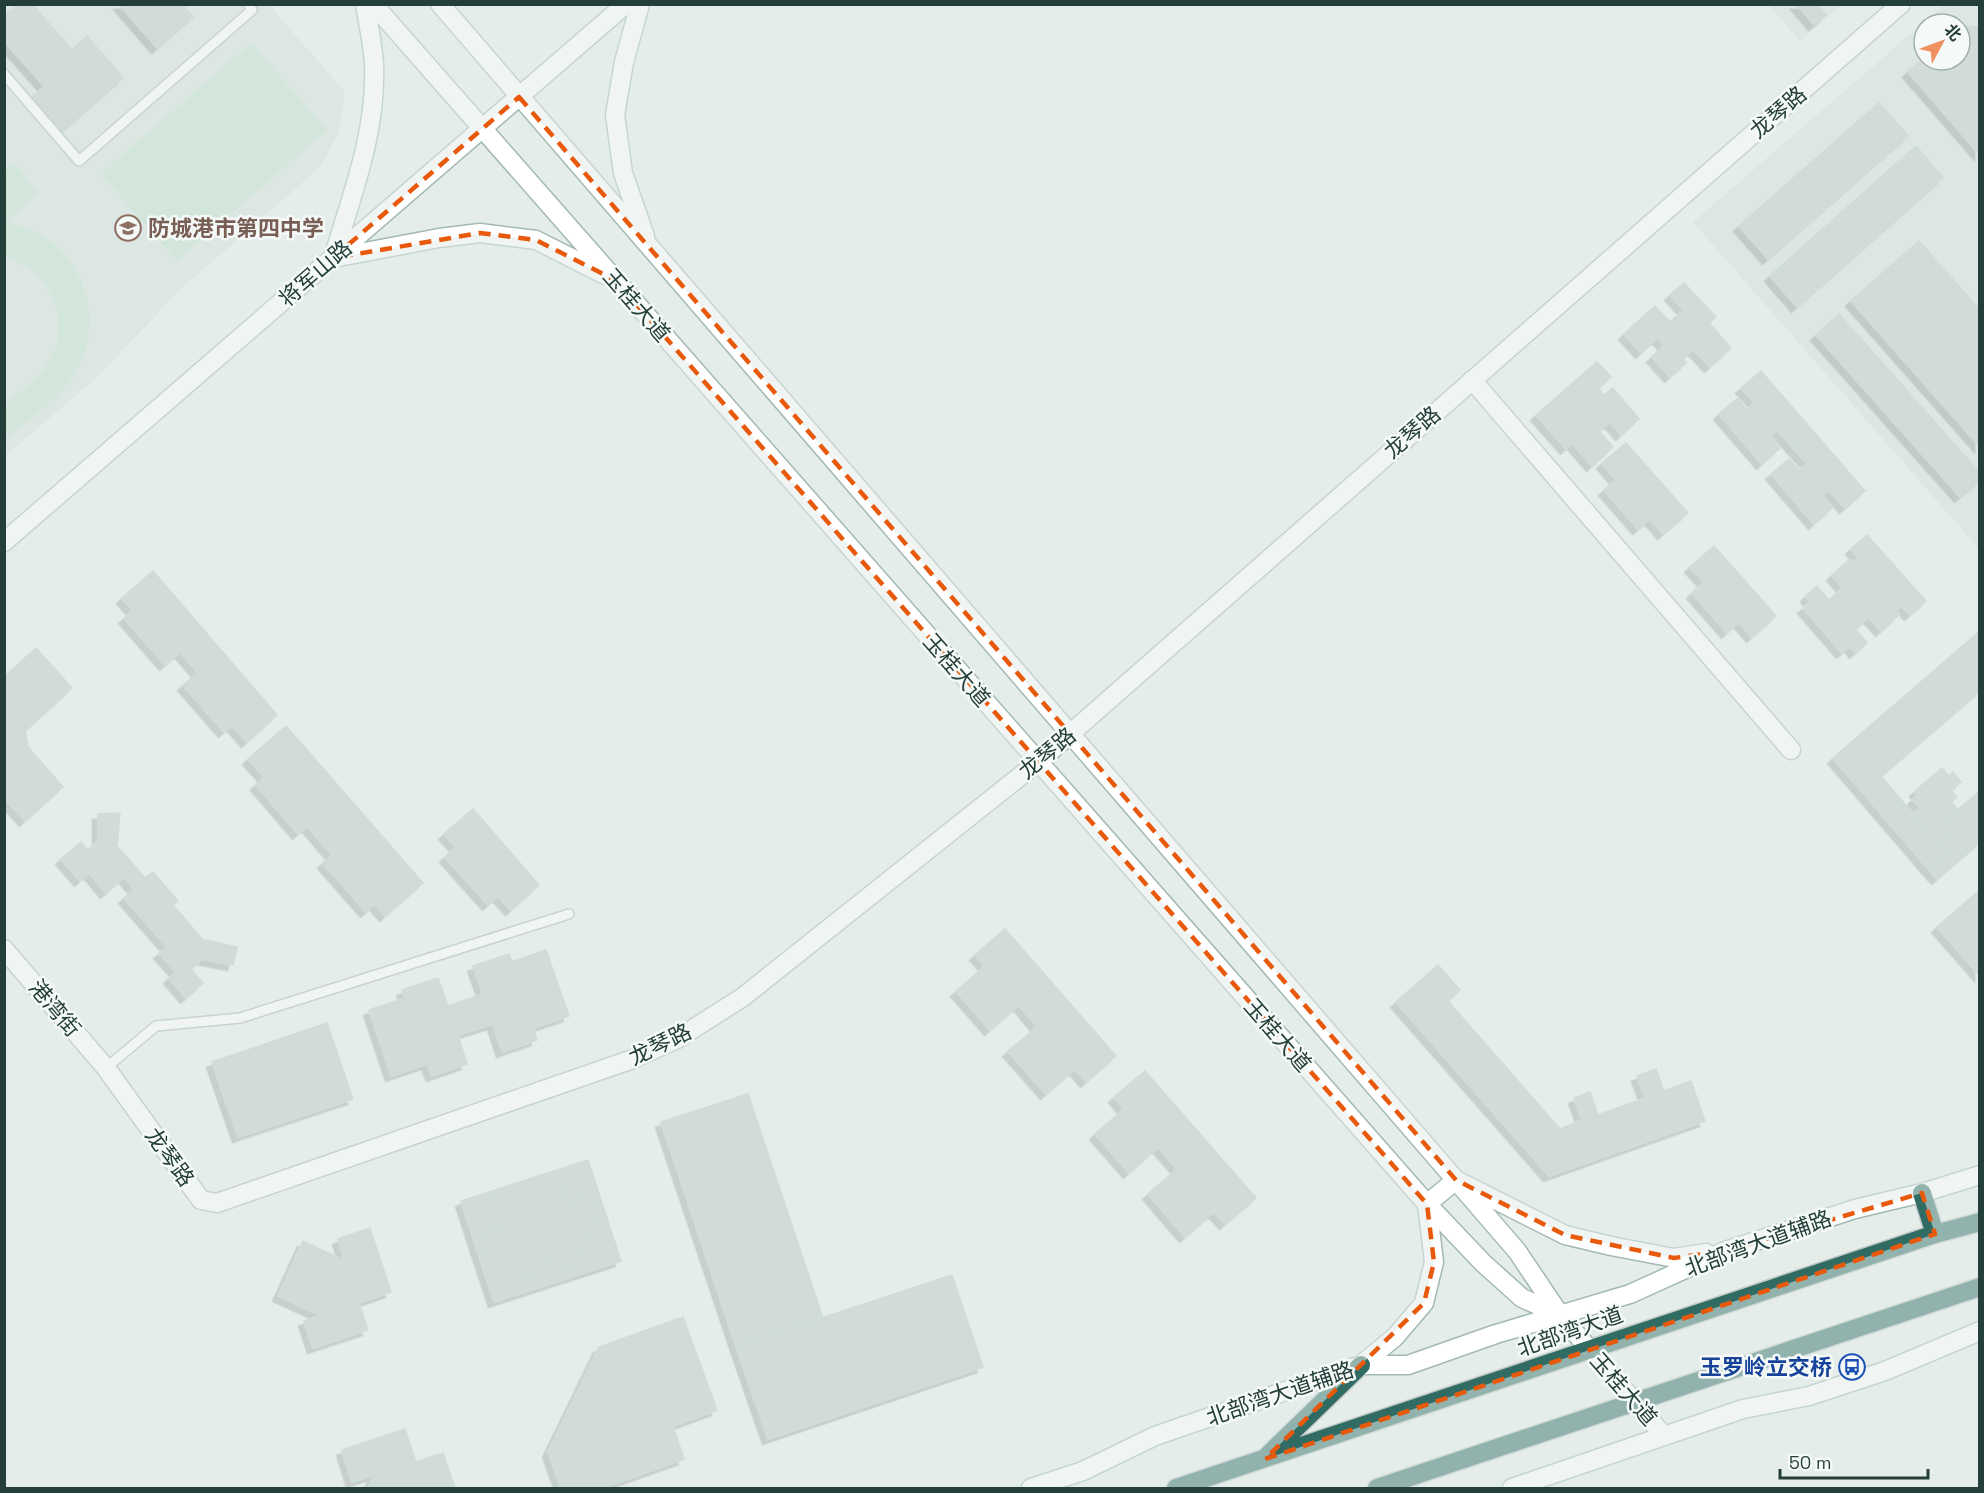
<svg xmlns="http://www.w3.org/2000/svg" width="1984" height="1493" font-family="'Space Grotesk','Noto Sans SC',sans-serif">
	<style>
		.built { fill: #d2ddd9; fill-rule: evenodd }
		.green { fill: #bedeca }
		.building { fill: #bac8c3; stroke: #b7c7c2; stroke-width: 1.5; filter: url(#shadow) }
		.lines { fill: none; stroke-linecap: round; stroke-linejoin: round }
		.lane-casing { stroke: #a7b5b2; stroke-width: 12 }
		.street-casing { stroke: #a7b5b2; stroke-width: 21 }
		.secondary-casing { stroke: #a3b9b3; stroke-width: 21 }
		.highway-casing { stroke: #c2c9c8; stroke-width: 21 }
		.lane { stroke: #fff; stroke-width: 9 }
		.street { stroke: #fff; stroke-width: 18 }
		.secondary { stroke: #fff; stroke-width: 18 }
		.highway { stroke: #306b64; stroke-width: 18 }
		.marked { fill: none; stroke: #e8590c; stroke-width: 4.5; stroke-dasharray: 12 8; stroke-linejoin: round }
		.labels { text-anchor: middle; stroke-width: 5; stroke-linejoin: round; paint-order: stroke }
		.street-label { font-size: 22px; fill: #243f3a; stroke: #f5faf8 }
		.education-label { font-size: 22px; font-weight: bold; fill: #785e54; stroke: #f5faf8; text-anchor: start }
		.transit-label { font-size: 22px; font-weight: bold; fill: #164399; stroke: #f5faf8; text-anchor: end }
	</style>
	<defs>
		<filter id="shadow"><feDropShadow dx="-5.5" dy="5.5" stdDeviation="0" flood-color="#0004"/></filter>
	</defs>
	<rect width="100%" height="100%" fill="#e4edea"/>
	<path class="built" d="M5,5H269L345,92L338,135L319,168L182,288L96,378L5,456Z
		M1769,5H1842L1800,41Z
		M1944,5H1979V549L1693,222ZM1924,24H1960V60H1924Z"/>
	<path class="green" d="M251,43L327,130L177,261L101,174Z
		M13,162L38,193L6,222C22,226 37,231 51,242C90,272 100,327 77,370C61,398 29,419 5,439V405C19,392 38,380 48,363C74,322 51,269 5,257V170Z"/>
	<path class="building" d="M19,4H32L72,50L87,36L123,78L62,131L32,97L44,86L4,41V17Z
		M119,4H182L193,17L157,48Z
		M1796,4H1817L1826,15L1814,25Z
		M1962,26L1980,27V155L1908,72L1924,58V60H1960V27Z
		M1879,103L1908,136L1768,259L1739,226Z
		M1916,146L1943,178L1797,307L1770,276Z
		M1919,241L1980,310V447L1851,301Z
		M1684,283L1716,317L1709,323L1731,348L1710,367L1693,349L1683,358L1686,363L1670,377L1652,357L1664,345L1657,338L1641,353L1624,334L1655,306L1670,322L1684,310L1670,295Z
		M1839,314L1980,473V480L1960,497L1816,335Z
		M1597,362L1611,377L1598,388L1604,395L1613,388L1639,419L1621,435L1610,422L1599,431L1613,447L1592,466L1572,443L1566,449L1536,415Z
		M1761,371L1813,431L1793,448L1777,430L1770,436L1780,448L1762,464L1719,414L1738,398L1747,410L1755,403L1741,388Z
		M1813,431L1865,491L1845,508L1829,490L1822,496L1832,508L1814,524L1771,474L1789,459L1799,470L1807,463L1793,448Z
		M1626,443L1688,513L1663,534L1650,519L1638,529L1604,490L1616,480L1602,463Z
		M1867,535L1926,601L1910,615L1901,606L1896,611L1899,615L1881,631L1869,617L1855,629L1867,643L1855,653L1850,646L1842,653L1803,608L1810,602L1806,596L1817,586L1829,600L1843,588L1832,575L1850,559L1853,563L1859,558L1851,549Z
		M1714,546L1776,616L1752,637L1739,622L1727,633L1692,593L1704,582L1690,567Z
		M153,571L277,715L247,742L232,725L224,732L183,685L198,673L180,652L165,665L124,618L133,611L122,598Z
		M1980,631V691L1881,776L1930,834L1980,791V842L1937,879L1833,758Z
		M36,648L72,688L25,731L28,747L63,787L25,821L4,798V677Z
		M286,726L423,883L385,916L375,904L366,912L323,863L332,855L307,826L298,834L256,785L264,777L248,759Z
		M1942,768L1949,776L1953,772L1961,782L1951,791L1957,797L1951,802L1958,810L1965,803L1980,819V842L1967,853L1951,834L1940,843L1949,853L1929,870L1886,819L1904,803L1913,814L1920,808L1912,800L1918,795L1915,791Z
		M473,809L539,885L511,910L498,896L488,905L445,857L456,847L444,834Z
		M120,813L117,846L145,878L153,872L178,901L173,905L202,939L237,947L233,965L202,959L191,969L203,983L186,998L169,978L176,972L159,953L167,947L124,898L134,889L124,877L106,893L89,873L80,881L61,859L81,842L88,850L98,841V814Z
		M1980,890V976L1937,927Z
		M1005,929L1116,1056L1086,1082L1075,1069L1046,1094L1008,1051L1037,1027L1019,1005L990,1030L956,991L985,966L975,955Z
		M546,950L569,1016L533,1028L537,1040L502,1052L493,1024L458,1035L467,1064L432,1076L427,1064L391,1076L369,1010L405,998L402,990L438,978L448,1006L483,994L473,966L509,954L512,962Z
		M1438,965L1460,990L1448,1001L1560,1129L1582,1120L1574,1098L1590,1092L1598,1115L1645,1098L1637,1076L1656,1069L1664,1091L1691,1081L1705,1121L1549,1176L1396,1002Z
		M327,1023L353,1099L238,1137L212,1062Z
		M1145,1071L1256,1198L1225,1224L1214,1212L1185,1237L1148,1194L1177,1169L1158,1147L1129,1173L1095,1134L1124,1109L1114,1097Z
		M748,1094L823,1318L736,1346L661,1122Z
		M588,1160L621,1261L494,1302L461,1201Z
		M557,1170L569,1210L577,1195L604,1209L570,1271L544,1256L531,1280L476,1249L489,1226L502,1232L489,1192Z
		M370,1228L391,1292L359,1303L368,1330L313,1348L304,1321L320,1315L278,1296L303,1241L345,1261L338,1239Z
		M952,1275L983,1367L768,1439L736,1346Z
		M683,1317L717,1410L673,1426L684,1459L603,1488H561L548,1452L599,1347Z
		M405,1429L416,1462L443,1453L455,1488H368L374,1475L352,1482L342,1450Z"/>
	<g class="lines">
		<g class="lane-casing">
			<path id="lane" d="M4,74L79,161L252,10L248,4
				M106,1068L156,1026L240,1018L569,914"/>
		</g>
		<g class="street-casing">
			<path id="street" d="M1472,380L1791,750
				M4,949L106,1068L201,1200L217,1203L633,1059L677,1039L743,997L1038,762L1901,4"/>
		</g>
		<g class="secondary-casing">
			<path id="secondary" d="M365,4C368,24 373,44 374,64C377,131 352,195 333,258L439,238L480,233L536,240L605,275
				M373,4L1427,1204L1483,1263L1522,1298L1560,1315
				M440,4L1517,1251L1560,1315L1664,1436
				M640,4L624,62L615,115L623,173L645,236
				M4,542L626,4
				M1427,1204L1456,1180L1565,1235L1611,1246L1674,1258L1706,1253
				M1361,1365L1395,1337L1424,1303L1434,1262L1427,1204
				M1031,1488L1083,1471L1155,1436L1361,1365H1408L1496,1334L1630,1294L1725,1251L1855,1209L1922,1193L1980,1175
				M1512,1488L1743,1409L1809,1396L1885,1371L1980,1331"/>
		</g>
		<g class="highway-casing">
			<path id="highway" d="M1922,1193L1935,1234
				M1268,1455L1361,1365
				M1176,1488L1935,1234L1980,1222
				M1377,1488L1980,1287"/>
		</g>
		<use href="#lane" class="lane"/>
		<use href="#street" class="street"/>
		<use href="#secondary" class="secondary"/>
		<use href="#highway" class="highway"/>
	</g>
	<path d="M0 0H1984V1493H0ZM519,97L1456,1180L1565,1235L1674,1258L1725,1251L1922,1193L1935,1234L1265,1459L1424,1303L1434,1262L1427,1204L615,280L536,240L480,233L333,258Z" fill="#e4edea" fill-opacity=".55" fill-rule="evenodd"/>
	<path class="marked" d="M519,97L1456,1180L1565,1235L1674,1258L1725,1251L1922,1193L1935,1234L1265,1459L1424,1303L1434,1262L1427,1204L615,280L536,240L480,233L333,258Z"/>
	<defs>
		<g id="school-ring" transform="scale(1.35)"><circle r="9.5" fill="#f5faf8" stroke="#8d6e63" stroke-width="1.5"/><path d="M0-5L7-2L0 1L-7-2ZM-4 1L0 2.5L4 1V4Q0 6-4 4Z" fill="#8d6e63"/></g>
		<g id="bus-ring" transform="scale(1.35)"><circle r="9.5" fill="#f5faf8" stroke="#1a4fb4" stroke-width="1.5"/><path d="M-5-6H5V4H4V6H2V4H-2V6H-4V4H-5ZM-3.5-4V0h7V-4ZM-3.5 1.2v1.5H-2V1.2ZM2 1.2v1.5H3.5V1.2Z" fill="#1a4fb4"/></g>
	</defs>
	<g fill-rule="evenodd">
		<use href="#school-ring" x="128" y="228"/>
		<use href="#bus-ring" x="1852" y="1367"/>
	</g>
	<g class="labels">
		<g class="street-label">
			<text transform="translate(1778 112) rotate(-41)" y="8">龙琴路</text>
			<text transform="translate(315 273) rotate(-41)" y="8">将军山路</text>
			<text transform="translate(637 305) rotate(49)" y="8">玉桂大道</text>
			<text transform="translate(1412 432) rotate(-41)" y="8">龙琴路</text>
			<text transform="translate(957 670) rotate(49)" y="8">玉桂大道</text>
			<text transform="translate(1047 753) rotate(-40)" y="8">龙琴路</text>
			<text transform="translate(55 1008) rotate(50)" y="8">港湾街</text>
			<text transform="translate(1278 1035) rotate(49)" y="8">玉桂大道</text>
			<text transform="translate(660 1044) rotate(-26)" y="8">龙琴路</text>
			<text transform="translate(170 1157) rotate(54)" y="8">龙琴路</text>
			<text transform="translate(1758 1243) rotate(-20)" y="8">北部湾大道辅路</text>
			<text transform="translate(1570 1331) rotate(-19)" y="8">北部湾大道</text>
			<text transform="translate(1624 1389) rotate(49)" y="8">玉桂大道</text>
			<text transform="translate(1280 1393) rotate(-19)" y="8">北部湾大道辅路</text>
		</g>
		<g class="education-label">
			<text x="148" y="236">防城港市第四中学</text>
		</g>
		<g class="transit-label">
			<text x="1832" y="1375">玉罗岭立交桥</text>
		</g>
	</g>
	<rect width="1984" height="1493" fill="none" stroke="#243f3a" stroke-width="12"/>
	<g transform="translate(1942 42) rotate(49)"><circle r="28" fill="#f5faf8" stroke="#a1afac" stroke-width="1.5"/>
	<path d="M0-4.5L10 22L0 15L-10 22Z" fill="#ef9161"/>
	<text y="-9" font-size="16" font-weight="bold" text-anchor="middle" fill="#243f3a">北</text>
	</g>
	<path d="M1780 1469v9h148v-9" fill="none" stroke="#243f3a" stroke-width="3"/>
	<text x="1789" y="1469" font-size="18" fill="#243f3a" stroke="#f5faf8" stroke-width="4.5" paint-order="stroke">50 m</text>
</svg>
